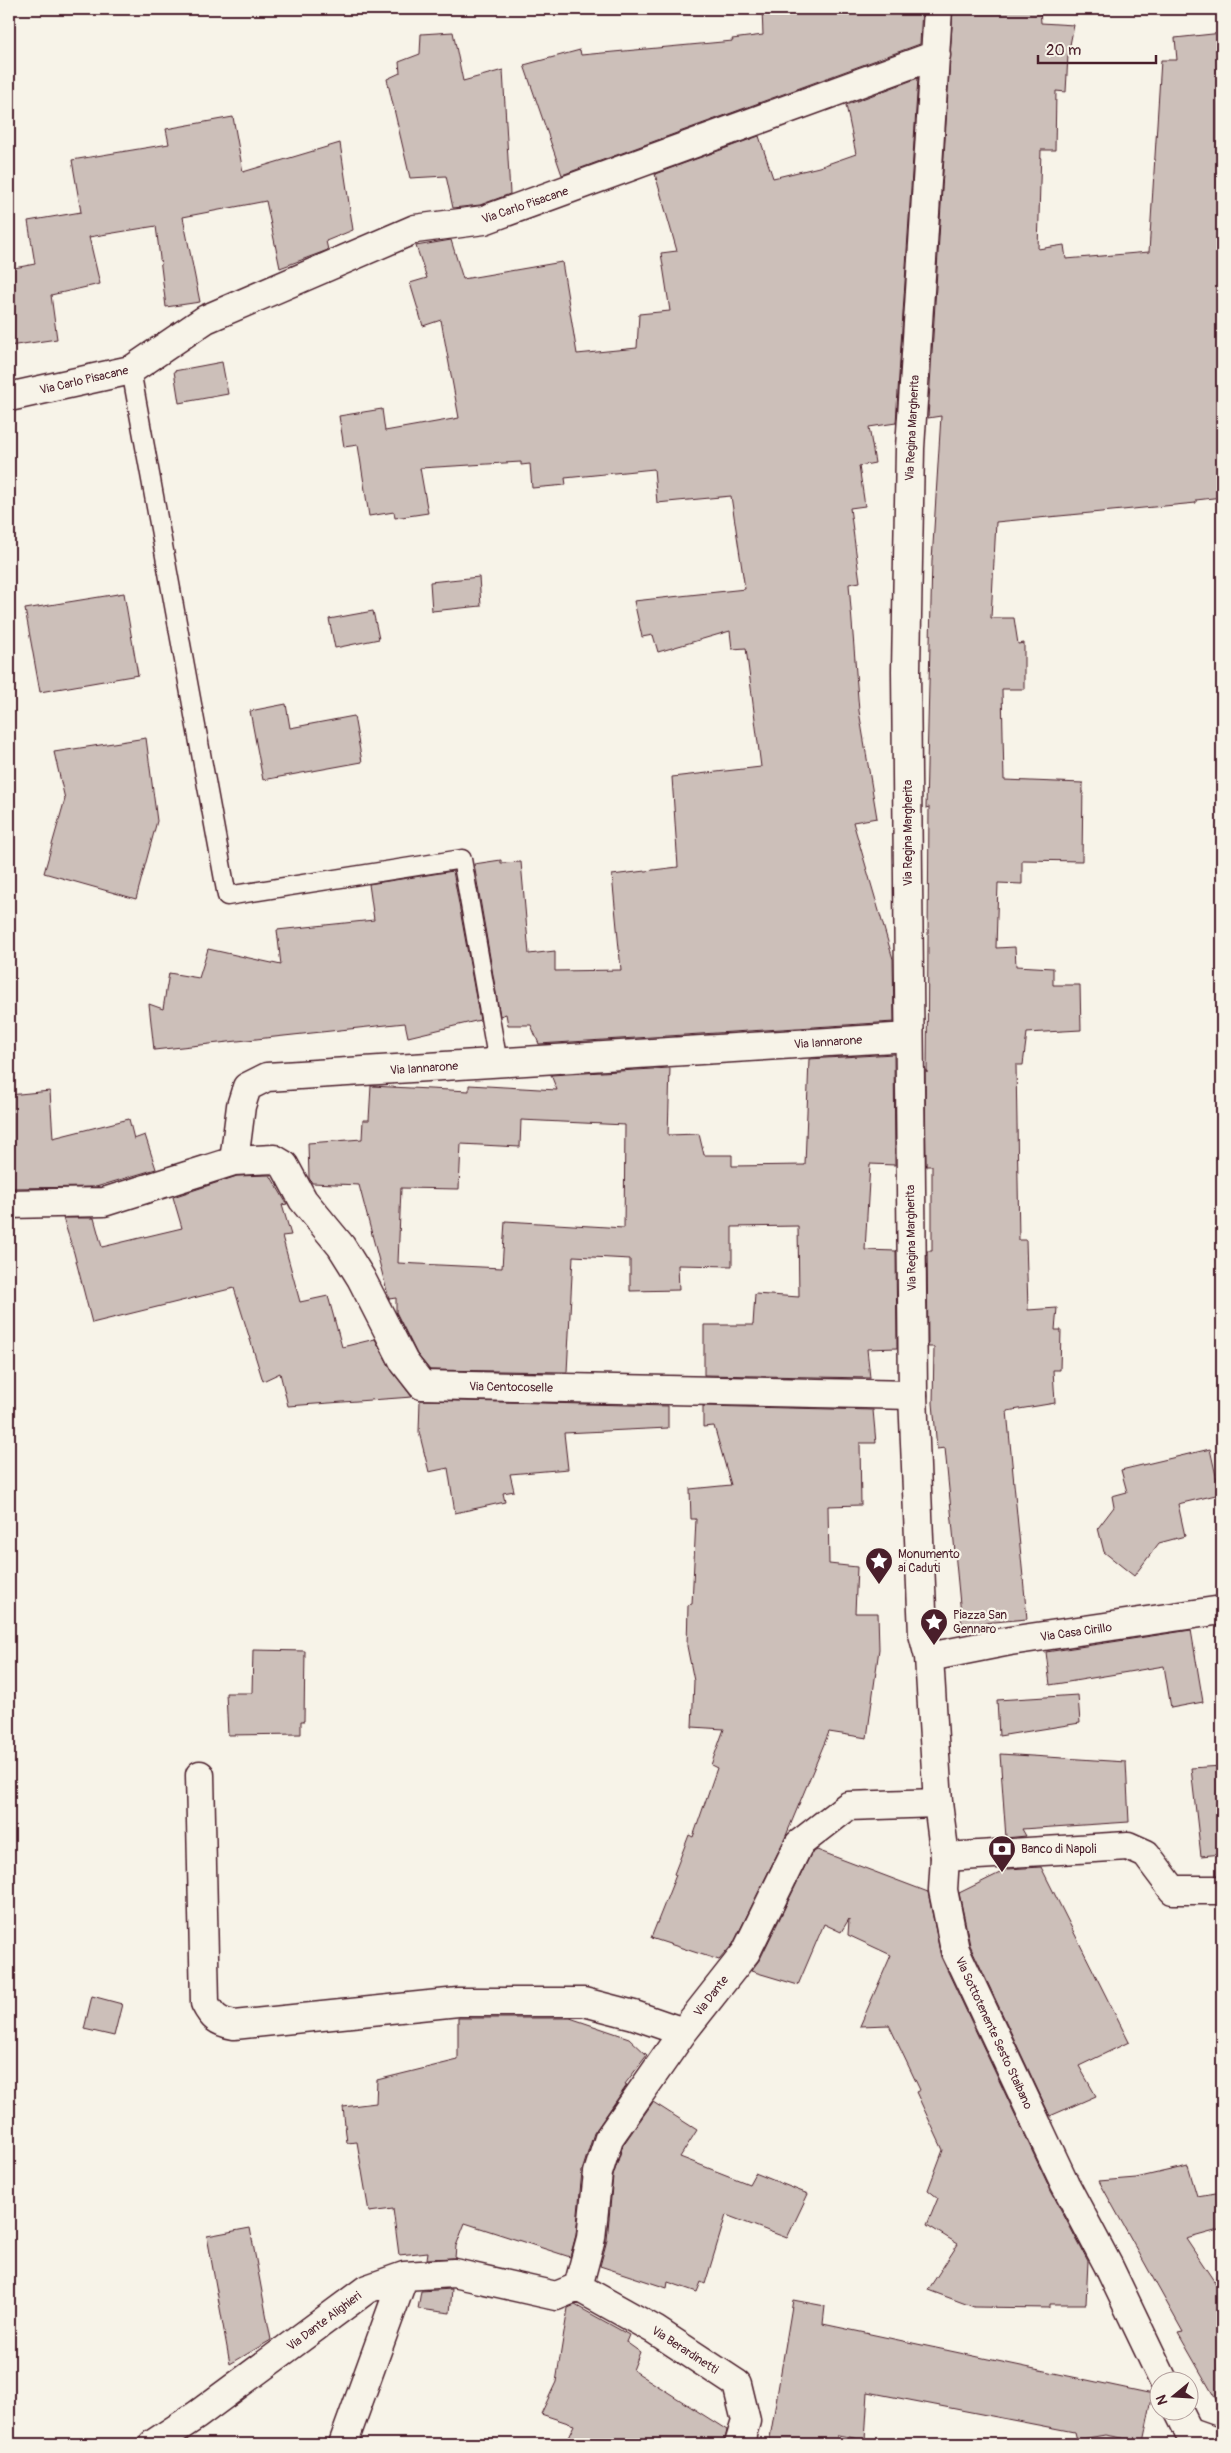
<svg xmlns="http://www.w3.org/2000/svg" width="1231" height="2453" font-family="Pangolin,sans-serif">
	<style>
		.building { fill: #ccbfb9; stroke: #4a1f2b; fill-rule: evenodd }
		.lines { fill: none; stroke-linecap: round; stroke-linejoin: round }
		.lane-casing { stroke: #4a1f2b; stroke-width: 21 }
		.street-casing { stroke: #4a1f2b; stroke-width: 31 }
		.secondary-casing { stroke: #4a1f2b; stroke-width: 31 }
		.lane { stroke: #f7f3e8; stroke-width: 18 }
		.street { stroke: #f7f3e8; stroke-width: 28 }
		.secondary { stroke: #f7f3e8; stroke-width: 28 }
		.labels { text-anchor: middle; stroke-width: 4.5; stroke-linejoin: round; paint-order: stroke }
		.street-label { font-size: 12px; fill: #4a1f2b; stroke: #f7f3e8 }
		.poi-label { font-size: 12px; fill: #4a1f2b; stroke: #f7f3e8; text-anchor: start }
	</style>
	<rect width="100%" height="100%" fill="#f7f3e8"/>
	<filter id="ink" filterUnits="userSpaceOnUse"><feTurbulence type="fractalNoise" baseFrequency=".02" numOctaves="2"/><feDisplacementMap in="SourceGraphic" scale="10" xChannelSelector="R" yChannelSelector="G"/><feConvolveMatrix kernelMatrix="1 2 1 2 8 2 1 2 1" color-interpolation-filters="sRGB"/></filter>
	<g filter="url(#ink)">
		<path class="building" d="M762,9H922L920,44L562,175L524,65L580,50L581,55L733,41L732,39L763,35Z
			M953,9H1040L1041,23L1074,25L1068,55L1066,92L1056,91L1055,150H1041L1038,249L1064,245L1066,259L1149,252L1161,60H1177L1175,38L1222,33V497L1196,500V503L996,522L991,618H1014L1018,644L1024,643V689H1002L1004,780L1083,783L1082,861L1022,860V884L998,883L996,948L1015,947L1016,966L1053,968V985H1080L1081,1030L1027,1033L1023,1065H1016L1019,1240H1026L1028,1310L1057,1308L1055,1330H1061L1060,1370H1053L1055,1403L1007,1411L1027,1619L962,1625L945,1448L937,1449L933,1403L934,1347H928L927,1251H932V1166H926L925,1067L927,1073L929,807L926,808L932,561L941,416L928,418Z
			M453,32L463,81L503,70L510,194L480,205L453,208L446,176L410,178L387,79L400,73L399,62L420,54L421,34Z
			M918,78L896,423L869,427L875,463L859,466L865,506L850,508L860,582L849,584L859,711L877,818L853,822L893,959L894,1022L539,1044L531,1025H508L506,1014L500,1016L474,864L501,860V863L521,862L529,954L555,951V971L621,970L612,875L678,867L672,777L761,767L746,648L732,649L730,631L658,652L653,635L642,637L634,601L745,589L731,496L657,503L654,469L565,478L566,485L532,488L530,464L521,465V462L420,468L428,513L395,518L394,512L369,516L358,445L344,447L339,416L382,409L385,431L459,418L441,320L423,326L410,283L427,278L416,246L451,240L463,279L562,262L577,354L637,348L639,314L670,311L661,253L677,251L655,174L759,136L773,178L819,167L856,154L846,105Z
			M233,117L243,172L340,143L353,230L326,241L328,250L280,268L266,201L183,217L200,302L166,307L156,226L89,237L100,284L51,295L57,339L9,346V269L35,264L28,221L81,212L72,160L169,144L166,129Z
			M222,362L228,394L179,403L174,371Z
			M479,577L481,606L432,611L430,582Z
			M124,593L138,675L40,692L25,609Z
			M373,611L379,639L335,648L329,619Z
			M286,704L290,728L354,716L362,762L263,780L250,711Z
			M146,738L157,821L136,899L44,873L65,799L54,752Z
			M453,871L480,1020L408,1037L405,1023L154,1050L149,1004L163,1009L169,973L199,978L208,949L281,965L277,930L374,920L369,884Z
			M894,1054L895,1165L870,1164L865,1250L896,1251L897,1348L867,1349L870,1378L704,1375V1325H753L755,1294L799,1297L798,1226L732,1227V1266L678,1265L679,1290L630,1291V1259L573,1256L567,1372L430,1370L417,1354L396,1312V1298L389,1299L359,1185L312,1183L309,1178L308,1143L362,1139L363,1120H369L371,1086L469,1091V1085L557,1090L551,1075L670,1068L668,1135L699,1134L704,1155H732V1166L805,1165L809,1059ZM521,1120L625,1125L624,1228L505,1221L502,1268L398,1263L401,1188L459,1189L461,1144L520,1147Z
			M50,1091L53,1138L129,1119L134,1139L145,1135L156,1169L96,1187L9,1188V1095Z
			M270,1175L287,1204L282,1205L291,1235L282,1236L300,1302L328,1296L342,1347L375,1339L392,1371L412,1397L288,1406L280,1373L263,1381L234,1288L92,1323L74,1253L63,1218H94L102,1247L182,1228L173,1197L237,1176Z
			M420,1400L668,1406V1428L564,1433L568,1469L510,1474L514,1491L503,1493L505,1502L455,1513L448,1468L429,1472L419,1432Z
			M703,1406L873,1410L876,1443H860L861,1505L828,1506L829,1564L857,1567L855,1613H878L879,1649L867,1738L829,1732L785,1838L733,1944L719,1960L651,1938L676,1875L674,1874L689,1835L693,1837L717,1768L711,1765L724,1729L692,1727L694,1681L687,1646L688,1605L692,1604L696,1519H691L690,1489L731,1485L714,1426L703,1427Z
			M1210,1449L1220,1494L1178,1504L1185,1536L1159,1543L1134,1576L1104,1552L1098,1528L1114,1507L1112,1496L1127,1492L1121,1470Z
			M1191,1630L1203,1702L1171,1708L1164,1666L1050,1685L1046,1652Z
			M253,1650L305,1651L304,1721H301V1734L228,1735L226,1693H252Z
			M1078,1695L1080,1723L999,1736L997,1700Z
			M1000,1754L1126,1762L1129,1822L1022,1829L1026,1836L1006,1838Z
			M1222,1766V1854L1201,1856L1191,1768Z
			M817,1850L928,1892L941,1957L1051,2191L1088,2261L1086,2304H1049V2308L974,2307L928,2290L958,2244L927,2225L938,2198L928,2190L943,2150L916,2092L920,2090L889,2025L860,2026L891,1955L848,1935L849,1919L841,1932L824,1924L798,1985L751,1971L760,1959L811,1854Z
			M1041,1867L1129,2042L1079,2066L1096,2096L1050,2116L970,1945L959,1893L1008,1869Z
			M92,1996L122,2004L114,2036L84,2029Z
			M458,2018H570L629,2038L647,2055L625,2084L627,2085L594,2133L582,2171L576,2235L570,2257L465,2223L456,2246L455,2258L427,2259L428,2252L399,2255L393,2209L369,2212L357,2142L347,2143L343,2107L376,2103L377,2080L458,2060Z
			M653,2102L697,2130L680,2157L749,2184L755,2173L808,2194L787,2238L726,2215L705,2284L701,2282L697,2292L668,2282L667,2288L600,2266L607,2240L613,2176L623,2145Z
			M1188,2166L1197,2196L1222,2192V2229L1186,2239L1222,2293V2410L1178,2333L1183,2332L1099,2181L1136,2178Z
			M250,2228L271,2340L230,2364L207,2236Z
			M452,2289L450,2313L418,2309L421,2291Z
			M793,2300L825,2306L823,2324L1153,2394L1143,2442L1105,2435L1076,2440L1074,2432L868,2392L865,2440L838,2435L836,2444H769Z
			M575,2305L629,2335L626,2342L640,2352L633,2370L727,2430L724,2444H565L574,2425L541,2414L556,2382L568,2308Z"/>
		<g class="lines">
			<g class="lane-casing">
				<path id="lane" d="M131,370L227,896L462,859L498,1063"/>
			</g>
			<g class="street-casing">
				<path id="street" d="M9,397L131,370L206,319L415,229L484,220L936,55
					M234,1161L241,1106L247,1087L267,1077L909,1037
					M9,1204L104,1202L234,1161L274,1159L284,1165L303,1200L341,1246L361,1278L404,1362L422,1385L913,1395L906,671L910,448L938,9
					M200,1775L205,2003C212,2017 218,2022 234,2025L458,2002H584L634,2015L683,2032
					M945,1857L1128,1846L1146,1854L1173,1890H1222
					M578,2287L591,2238L598,2173L609,2138L683,2032L746,1952L799,1844L848,1806L938,1803
					M578,2287L655,2330L737,2384L746,2421L739,2444
					M1188,2431L1222,2443
					M153,2444L197,2415L367,2289L404,2276L454,2273L556,2296L578,2287
					M343,2444L404,2276"/>
			</g>
			<g class="secondary-casing">
				<path id="secondary" d="M913,1395L923,1634L929,1657L938,1803L945,1857L943,1890L955,1950L1065,2184L1108,2265L1163,2380
					M929,1657L1010,1641L1222,1610
					M1178,2410L1195,2444"/>
			</g>
			<use href="#lane" class="lane"/>
			<use href="#street" class="street"/>
			<use href="#secondary" class="secondary"/>
		</g>
	</g>
	<defs>
		<g id="sight-pin" transform="scale(1.4375)"><path d="M0 17L-7.5 6A9.5 9.5 0 1 1 7.5 6Z" fill="#4a1f2b" stroke="#f7f3e8"/><path d="M0-6L1.8-2.2L6-1.7L2.9 1.2L3.7 5.4L0 3.3L-3.7 5.4L-2.9 1.2L-6-1.7L-1.8-2.2Z" fill="#fff"/></g>
		<g id="bank-pin" transform="scale(1.4375)"><path d="M0 17L-7.5 6A9.5 9.5 0 1 1 7.5 6Z" fill="#4a1f2b" stroke="#f7f3e8"/><path d="M-6-4H6V4H-6ZM0-2.3a2.3 2.3 0 1 0 0 4.6a2.3 2.3 0 1 0 0-4.6Z" fill="#fff"/></g>
	</defs>
	<g fill-rule="evenodd">
		<use href="#sight-pin" x="879" y="1561"/>
		<use href="#sight-pin" x="934" y="1622"/>
		<use href="#bank-pin" x="1002" y="1849"/>
	</g>
	<g class="labels">
		<g class="street-label">
			<text transform="translate(525 205) rotate(-19)" y="4">Via Carlo Pisacane</text>
			<text transform="translate(84 380) rotate(-13)" y="4">Via Carlo Pisacane</text>
			<text transform="translate(912 428) rotate(-87)" y="4">Via Regina Margherita</text>
			<text transform="translate(908 833) rotate(-90)" y="4">Via Regina Margherita</text>
			<text transform="translate(828 1042) rotate(-4)" y="4">Via Iannarone</text>
			<text transform="translate(424 1068) rotate(-4)" y="4">Via Iannarone</text>
			<text transform="translate(911 1238) rotate(-91)" y="4">Via Regina Margherita</text>
			<text transform="translate(511 1387) rotate(1)" y="4">Via Centocoselle</text>
			<text transform="translate(1076 1632) rotate(-8)" y="4">Via Casa Cirillo</text>
			<text transform="translate(711 1996) rotate(-52)" y="4">Via Dante</text>
			<text transform="translate(994 2033) rotate(65)" y="4">Via Sottotenente Sesto Staibano</text>
			<text transform="translate(324 2321) rotate(-37)" y="4">Via Dante Alighieri</text>
			<text transform="translate(685 2350) rotate(33)" y="4">Via Berardinetti</text>
		</g>
		<g class="poi-label">
			<text x="898" y="1558">Monumento<tspan x="898" dy="14">ai Caduti</tspan></text>
			<text x="953" y="1619">Piazza San<tspan x="953" dy="14">Gennaro</tspan></text>
			<text x="1021" y="1853">Banco di Napoli</text>
		</g>
	</g>
	<rect width="1231" height="2453" fill="none" stroke="#f7f3e8" stroke-width="30"/>
	<rect x="15" y="15" width="1201" height="2423" fill="none" stroke="#4a1f2b" stroke-width="2" filter="url(#ink)"/>
	<g transform="translate(1174 2396) rotate(252)"><circle r="24" fill="#f7f3e8" stroke="#b29e9c"/>
	<path d="M0-4L9 19L0 12L-9 19Z" fill="#4a1f2b"/>
	<text y="-8" font-size="14" font-weight="bold" text-anchor="middle" fill="#4a1f2b">N</text>
	</g>
	<path d="M1038 55v8h118v-8" fill="none" stroke="#4a1f2b" stroke-width="2.5"/>
	<text x="1046" y="55" font-size="15" fill="#4a1f2b" stroke="#f7f3e8" stroke-width="4" paint-order="stroke">20 m</text>
</svg>
